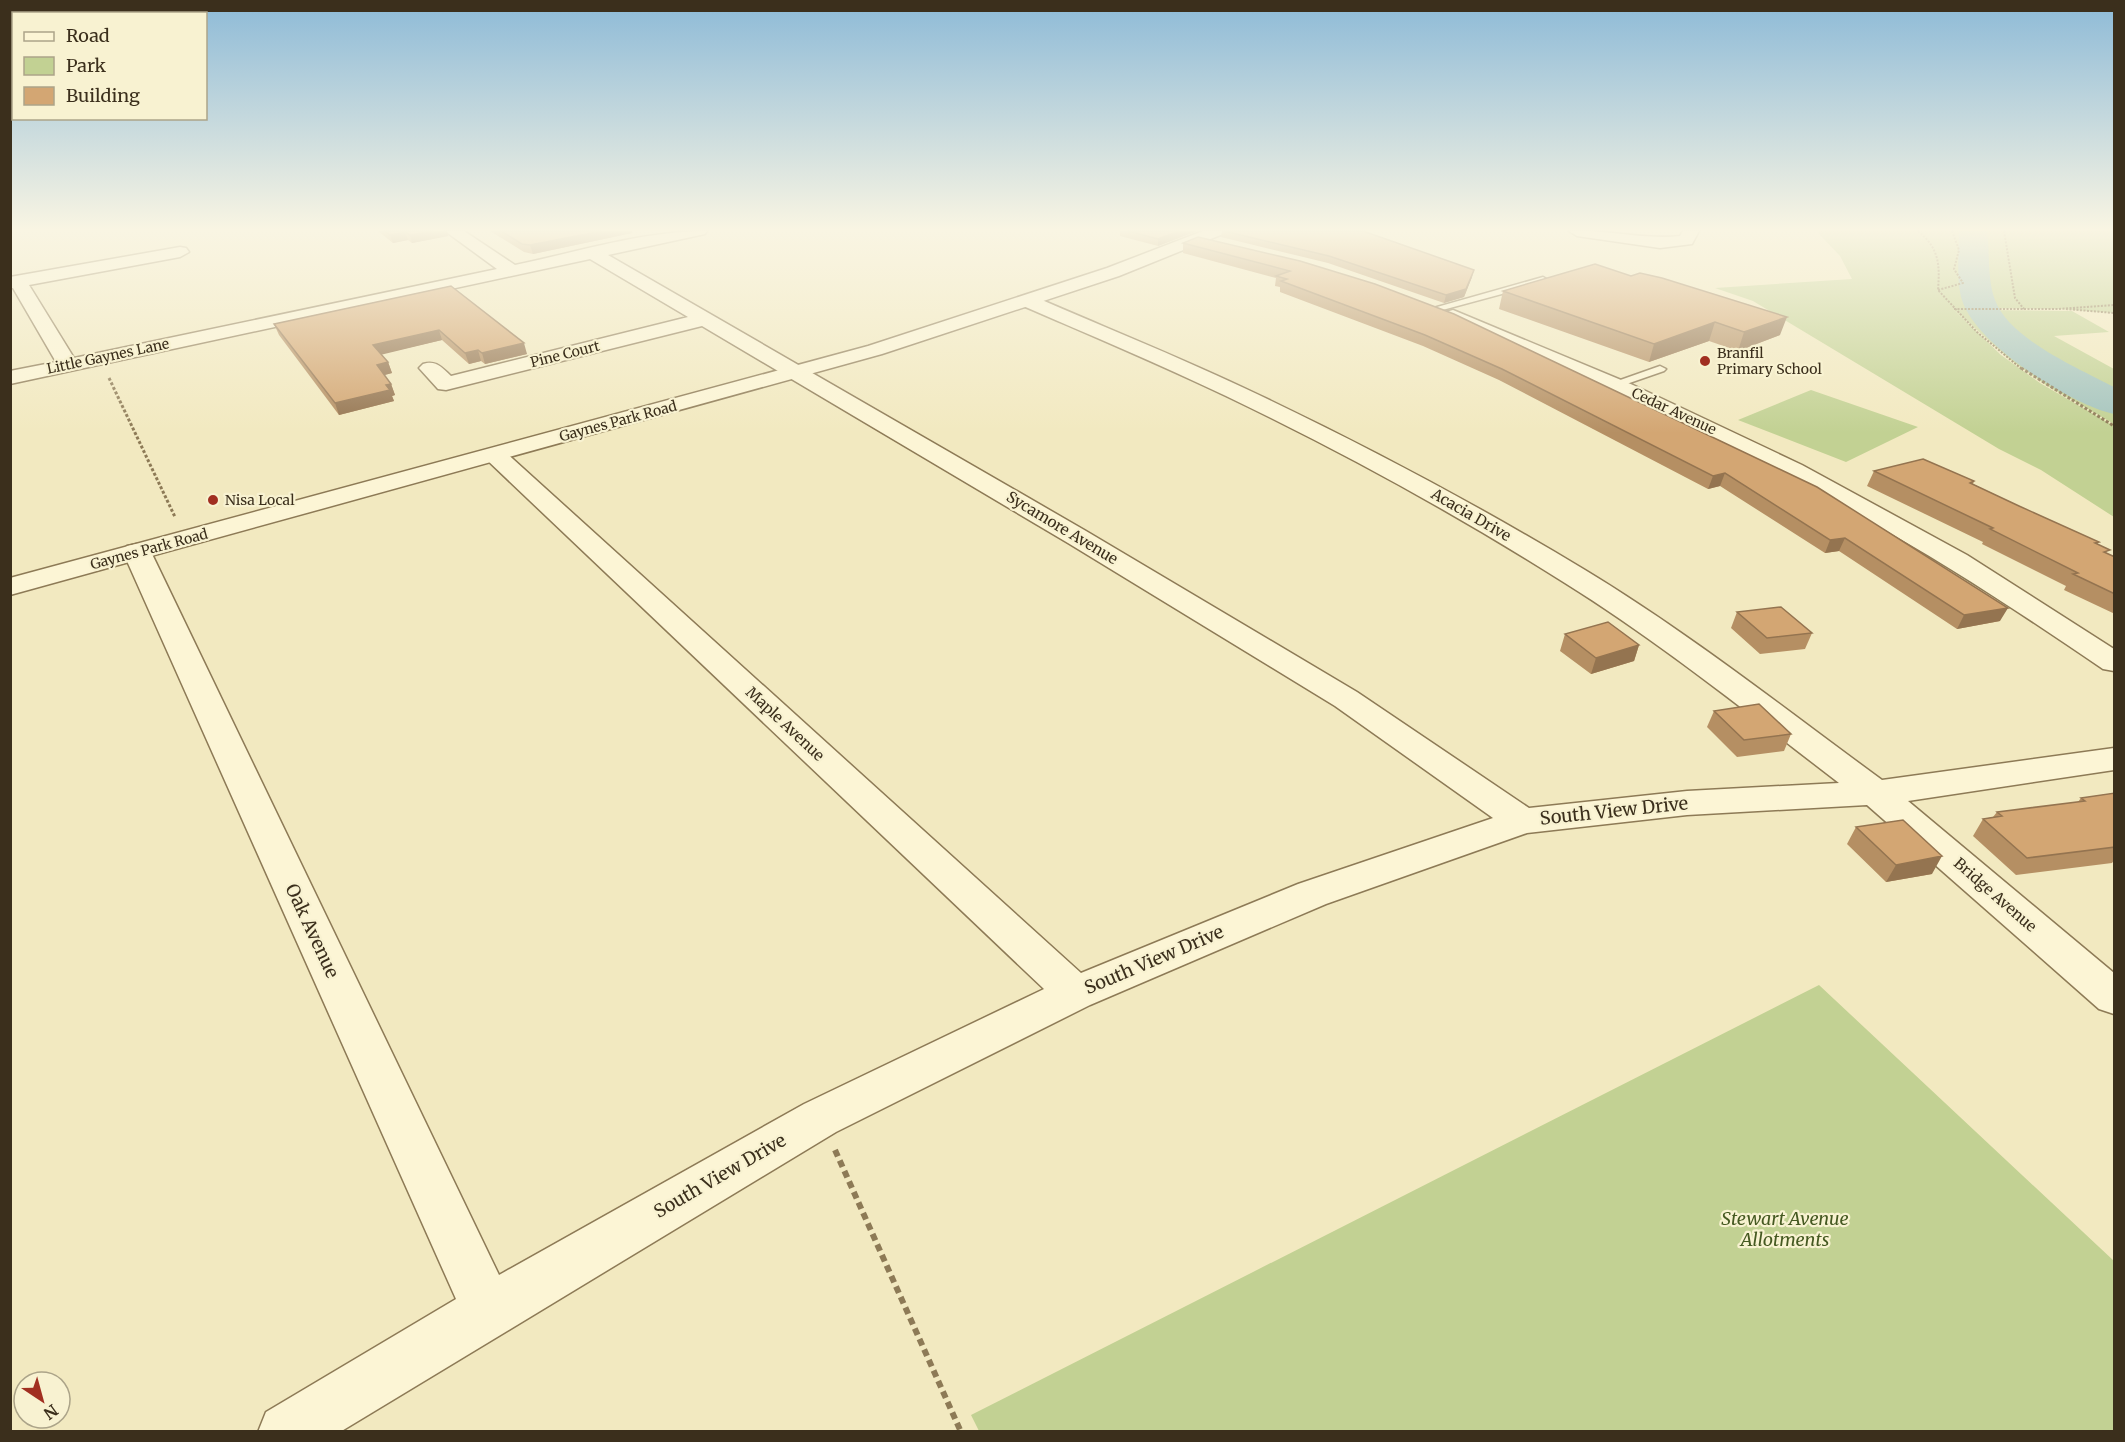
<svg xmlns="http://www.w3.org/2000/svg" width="2125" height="1442" font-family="Merriweather,serif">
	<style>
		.green { fill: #c2d193 }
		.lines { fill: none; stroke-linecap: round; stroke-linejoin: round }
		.river { fill: #a4c4be; fill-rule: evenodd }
		.service-casing { stroke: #8d7a56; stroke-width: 3 }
		.minor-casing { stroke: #8d7a56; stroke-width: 3 }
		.tertiary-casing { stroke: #8d7a56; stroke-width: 3 }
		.path-far2 { stroke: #8d7a56; stroke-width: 2; stroke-dasharray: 2 1.5; stroke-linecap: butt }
		.path-far1 { stroke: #8d7a56; stroke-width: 3; stroke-dasharray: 3 2; stroke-linecap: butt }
		.path { stroke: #8d7a56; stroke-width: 6; stroke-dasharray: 7 4.5; stroke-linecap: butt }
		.service { fill: #fcf5d5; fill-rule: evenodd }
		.minor { fill: #fcf5d5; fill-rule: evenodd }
		.tertiary { fill: #fcf5d5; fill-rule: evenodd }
		.wall { fill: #b58f63 }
		.shaded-wall { fill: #947450 }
		.building { fill: #d3a673; stroke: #947450; stroke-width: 1.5 }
		.poi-dot { fill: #a12f21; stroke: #f8f2d1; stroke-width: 2 }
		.labels { text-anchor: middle; stroke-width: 4.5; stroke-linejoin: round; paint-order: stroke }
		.far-poi-label { font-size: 14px; fill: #3b2f1c; stroke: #f8f2d1; text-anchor: start }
		.far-street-label { font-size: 14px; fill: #3b2f1c; stroke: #f8f2d1 }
		.street-label { font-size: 15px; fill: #3b2f1c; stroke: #f8f2d1 }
		.near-street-label { font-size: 18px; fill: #3b2f1c; stroke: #f8f2d1 }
		.near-park-label { font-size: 18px; font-style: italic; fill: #455921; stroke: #f8f2d1 }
	</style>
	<rect width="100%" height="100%" fill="#f2e9c0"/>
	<path class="green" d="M1819,231H2114V313L2059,309L1969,308L1978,310L2072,311L2109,332L2054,336L2114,369V424L2046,385L2012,361L1952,308L2001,355L2040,383L2114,426V517L2041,470L1999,449L1753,301L1715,288L1852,279L1840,256L1819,234Z
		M1811,390L1918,427L1846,462L1738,420Z
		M1819,985L2114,1261V1431H979L971,1415Z"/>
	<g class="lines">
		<path class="river" d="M1959,231H1987C1990,253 1987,279 1995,300C2009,339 2080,369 2114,387V414C2071,405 1975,344 1962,300C1956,280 1959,252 1959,231Z"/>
		<g class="service-casing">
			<path id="service" d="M1543,277L1548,280L1546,282L1435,312L1430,309Z
				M1660,366L1666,369L1664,371L1615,388L1609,384Z"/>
		</g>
		<g class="minor-casing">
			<path id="minor" d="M445,231H464L515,265C578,252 642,231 707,231L705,234L608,255L1086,531L1357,692L1529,808L1687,791L1839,783C1749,714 1661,643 1565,583C1456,514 1343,452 1226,396C1159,364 1090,335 1021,305L1019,301L1021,297H1035C1104,327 1174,355 1242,387C1359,442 1474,503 1585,570C1689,633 1785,709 1882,780L2114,748V770L1908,801L2114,973V1014L2099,1009L1867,805L1687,815L1527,833L1326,904L1090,1005L836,1132L340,1432H258L266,1412L456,1299L123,552L127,546L137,544L147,546L151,552L499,1275L804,1104L1044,989L487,460L483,455L487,450L495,448L503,450L1081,973L1298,884L1493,818L1335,706L1068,543L702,326L446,390L438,389L419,368L423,364C436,360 441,367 451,376L688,317L590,259L10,384V371L56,362L13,288H10V277L180,247L186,248L189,252L180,257L29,285L74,358L497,269Z
				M1569,231C1606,229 1643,240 1680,236L1683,231H1699L1692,244L1660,248L1577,236Z
				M1453,310L1633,385L1802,465L1967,555L2114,649V671L2103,669C2025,616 1947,564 1865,519C1729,444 1589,380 1446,320L1443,316L1446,312Z"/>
		</g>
		<g class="tertiary-casing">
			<path id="tertiary" d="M1203,231H1225L1223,234L1119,276L882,354L10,595V578L868,346L1107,268Z"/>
		</g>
		<path class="path-far2" d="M1918,231C1939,248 1940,264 1938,290L1977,332L2023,370
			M2004,231L2015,298L2024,309
			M1938,290L1963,283L1954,269L1959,250L1952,231
			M1954,309H2059L2114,305
			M2066,309L2114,313"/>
		<path class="path-far1" d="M2021,368L2114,426
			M109,378L175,517"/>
		<path class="path" d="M835,1150L961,1432"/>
		<use href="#service" class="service"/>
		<use href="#minor" class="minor"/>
		<use href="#tertiary" class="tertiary"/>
	</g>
	<path class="wall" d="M378,231H447L448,236L412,243L408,240L393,243Z
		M490,231H632V233L533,254L524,252Z
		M1120,231H1197L1158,246L1120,236Z
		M1222,231H1363L1472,277L1464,297L1444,303L1328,263L1221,237Z
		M1183,243L1375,284L2000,621L1957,629L1839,551L1825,553L1720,486L1708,489L1499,380L1423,346L1280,292V287L1275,286L1276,278L1183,253Z
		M1595,264L1780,335L1738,351L1709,341L1649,362L1499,309L1503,291Z
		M451,286L527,354L485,364L481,361L469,364L442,340L381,354L388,362L392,373L384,375L391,384L395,395L392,396L394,401L339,415L279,335L274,324Z
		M1874,471L1974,481L1973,484L2098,544L2108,554L2115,557V614L2064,590L2066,586L1982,544L1983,542L1867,486Z
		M1737,612L1812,633L1805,649L1760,654L1731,628Z
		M1565,634L1639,645L1634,661L1591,674L1560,651Z
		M1714,711L1791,734L1784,751L1737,757L1707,727Z
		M2115,793V859L2112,863L2016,875L1973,836L1983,819L1993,817L1997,812L2078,802L2081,798Z
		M1856,827L1932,874L1886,882L1847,844Z"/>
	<path class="shaded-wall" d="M434,231H447L448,236L412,243L410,235Z
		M602,231H632V233L533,254L530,245Z
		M1179,231H1197L1158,246V239Z
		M405,232L408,240L393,243L390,235Z
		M1474,270L1472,277L1464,297L1444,303L1446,295Z
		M1787,317L1780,335L1738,351L1744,332Z
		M1715,322L1709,341L1649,362L1654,344Z
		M439,330L442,340L376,356L373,345Z
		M524,343L527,354L485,364L482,353Z
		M478,350L481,361L469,364L465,353Z
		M388,362L392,373L381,376L377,365Z
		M391,384L395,395L392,396L394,401L339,415L335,403Z
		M1725,473L1720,486L1708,489L1713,476Z
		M1845,538L1839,551L1825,553L1830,540Z
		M2008,608L2000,621L1957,629L1964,615Z
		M1639,645L1634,661L1591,674L1596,658Z
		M1942,856L1932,874L1886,882L1896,865Z"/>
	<path class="building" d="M385,231H434L410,235L405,232L390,235Z
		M501,231H602L530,245L522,244Z
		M1128,231H1179L1158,239Z
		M1224,231H1363L1474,270L1466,289L1446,295L1329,256Z
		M1198,237L1300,261L1375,284L1454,314L1817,487L2008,608L1964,615L1845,538L1830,540L1725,473L1713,476L1502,369L1425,335L1281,281L1287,279L1276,276L1290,271L1183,243Z
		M1595,264L1631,276L1640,273L1662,278L1787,317L1744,332L1715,322L1654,344L1503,291Z
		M451,286L524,343L482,353L478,350L465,353L439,330L373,345L388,362L377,365L391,384L386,385L390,390L335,403L274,324Z
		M1923,459L1974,481L1970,483L2019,506L2099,542L2095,543L2110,550L2104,552L2115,557V594L2073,574L2078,573L1990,529L1993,528L1874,471Z
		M1781,607L1812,633L1767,638L1737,612Z
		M1608,622L1639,645L1596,658L1565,634Z
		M1759,704L1791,734L1744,740L1714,711Z
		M2115,793V847L2027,858L1983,819L2002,816L1997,812L2085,801L2081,798Z
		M1903,820L1942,856L1896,865L1856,827Z"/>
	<linearGradient id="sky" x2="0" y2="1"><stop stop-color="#8dbad7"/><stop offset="0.53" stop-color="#f9f5e3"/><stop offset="1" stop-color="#f9f5e3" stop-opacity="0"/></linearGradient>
	<rect width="2125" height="433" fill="url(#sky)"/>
	<g class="poi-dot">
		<circle cx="1705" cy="361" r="6"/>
		<circle cx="213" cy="500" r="6"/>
	</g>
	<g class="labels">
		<g class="far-poi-label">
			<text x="1717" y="358">Branfil<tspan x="1717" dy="16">Primary School</tspan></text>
			<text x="225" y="505">Nisa Local</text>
		</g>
		<g class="far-street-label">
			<text transform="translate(565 354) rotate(-14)" y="5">Pine Court</text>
			<text transform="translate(108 356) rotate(-12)" y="5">Little Gaynes Lane</text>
			<text transform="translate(1674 411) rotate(25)" y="5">Cedar Avenue</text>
			<text transform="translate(618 421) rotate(-15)" y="5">Gaynes Park Road</text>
			<text transform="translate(149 549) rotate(-15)" y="5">Gaynes Park Road</text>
		</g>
		<g class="street-label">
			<text transform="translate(1471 515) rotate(30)" y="5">Acacia Drive</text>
			<text transform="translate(1062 528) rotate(31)" y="5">Sycamore Avenue</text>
			<text transform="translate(785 724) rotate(43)" y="5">Maple Avenue</text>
			<text transform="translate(1995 895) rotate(41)" y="5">Bridge Avenue</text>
		</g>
		<g class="near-street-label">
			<text transform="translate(1614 811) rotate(-6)" y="6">South View Drive</text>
			<text transform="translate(312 931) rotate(65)" y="6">Oak Avenue</text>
			<text transform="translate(1154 960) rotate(-23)" y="6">South View Drive</text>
			<text transform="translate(720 1176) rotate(-30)" y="6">South View Drive</text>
		</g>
		<g class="near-park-label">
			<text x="1785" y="1225">Stewart Avenue<tspan x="1785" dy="21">Allotments</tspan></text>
		</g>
	</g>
	<rect width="2125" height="1442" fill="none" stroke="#3b2f1c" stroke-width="24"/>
	<rect x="12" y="12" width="195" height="108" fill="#f8f2d1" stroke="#aca489" stroke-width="1.5"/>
	<rect x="24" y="32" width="30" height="9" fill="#fcf5d5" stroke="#aca489" stroke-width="1.5"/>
	<text x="66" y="42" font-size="18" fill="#3b2f1c">Road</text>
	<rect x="24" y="57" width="30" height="18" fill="#c2d193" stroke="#aca489" stroke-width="1.5"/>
	<text x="66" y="72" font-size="18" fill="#3b2f1c">Park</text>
	<rect x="24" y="87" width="30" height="18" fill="#d3a673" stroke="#aca489" stroke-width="1.5"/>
	<text x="66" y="102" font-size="18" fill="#3b2f1c">Building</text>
	<g transform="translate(42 1400) rotate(144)"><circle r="28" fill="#f8f2d1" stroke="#aca489" stroke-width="1.5"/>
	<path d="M0-4.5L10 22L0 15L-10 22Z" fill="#a12f21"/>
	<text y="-9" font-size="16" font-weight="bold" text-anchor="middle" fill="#3b2f1c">N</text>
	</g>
</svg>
